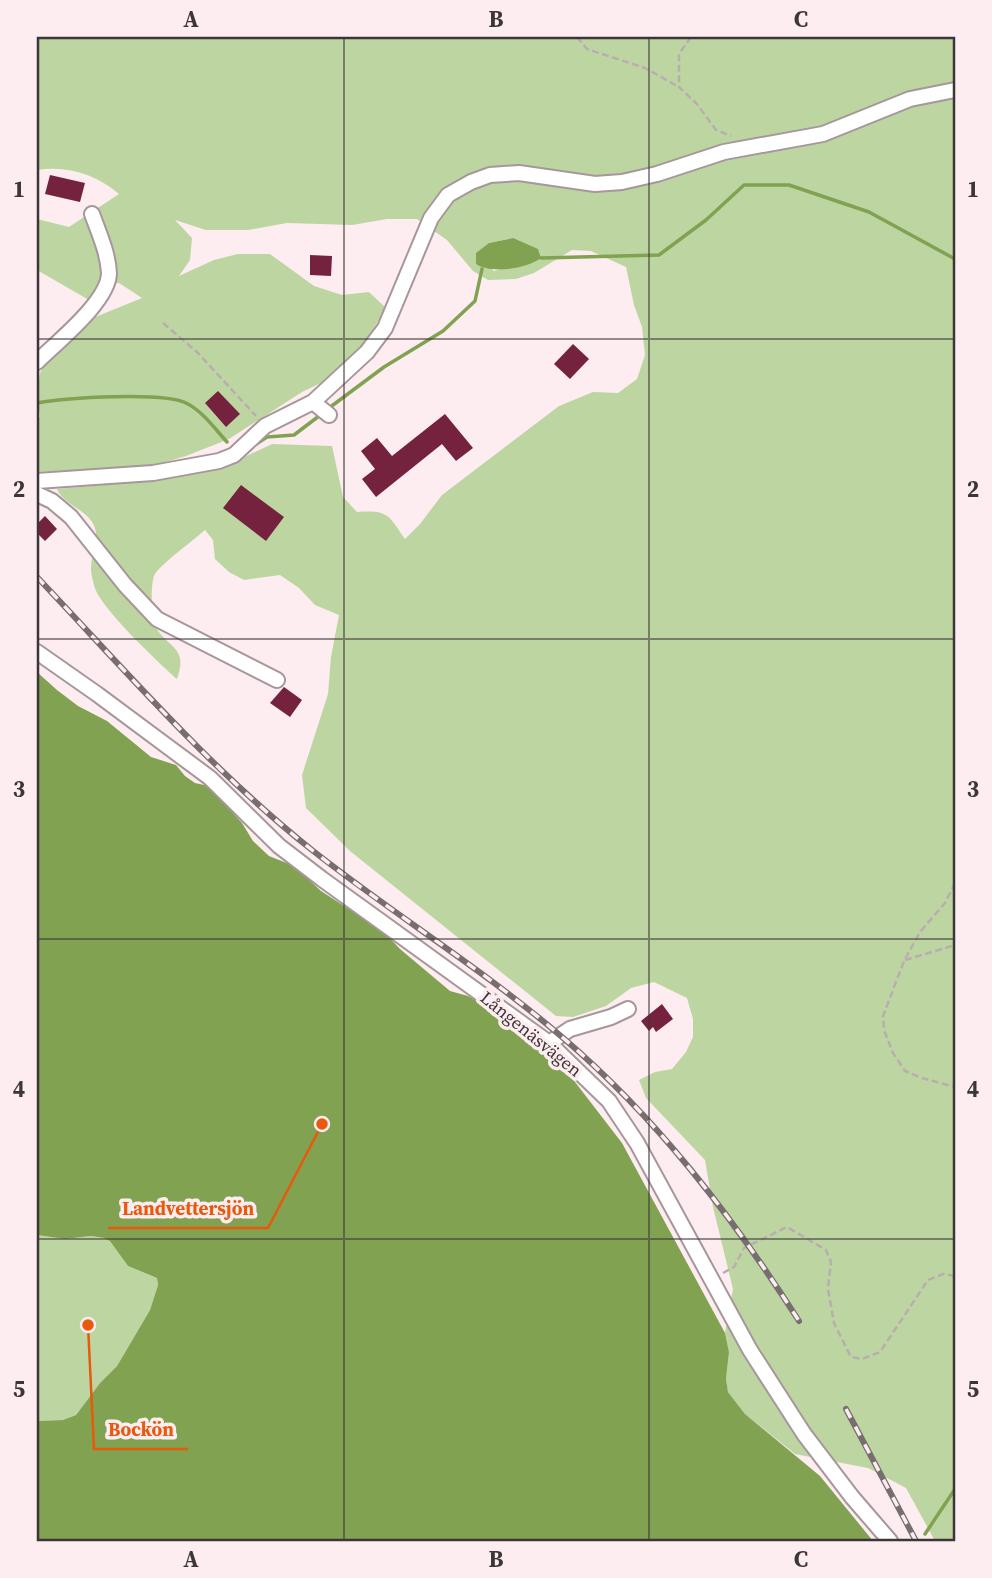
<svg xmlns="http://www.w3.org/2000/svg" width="992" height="1578" font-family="'Source Serif 4',serif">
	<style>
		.green { fill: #bdd6a1; fill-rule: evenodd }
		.water { fill: #80a251 }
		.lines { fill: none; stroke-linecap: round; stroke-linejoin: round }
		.stream { stroke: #80a251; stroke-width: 3.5 }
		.building { fill: #74223d }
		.minor-casing { stroke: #a6979a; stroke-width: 18 }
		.path { stroke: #baadb0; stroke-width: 2.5; stroke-dasharray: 7 3.5; stroke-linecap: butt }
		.minor { stroke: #fff; stroke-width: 14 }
		.rail-casing { stroke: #786e70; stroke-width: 6 }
		.rail { stroke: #fdecf0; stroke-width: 3.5; stroke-dasharray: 10; stroke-linecap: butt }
		.grid { fill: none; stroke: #3d3638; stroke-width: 2; stroke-opacity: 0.55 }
		.labels { text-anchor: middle; stroke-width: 7; stroke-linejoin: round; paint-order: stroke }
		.street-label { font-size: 18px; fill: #3d3638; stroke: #fdecf0 }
		.leader { fill: none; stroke: #e8590c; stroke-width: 2.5 }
		.callout-dot { fill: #e8590c; stroke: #fdecf0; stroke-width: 2.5 }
		.callout-label { font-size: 19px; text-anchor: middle; font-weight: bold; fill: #e8590c; stroke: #fdecf0; stroke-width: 7; stroke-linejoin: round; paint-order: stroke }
		.neatline { fill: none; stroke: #3d3638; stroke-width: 2.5 }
		.grid-label { font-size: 23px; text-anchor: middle; font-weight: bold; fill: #3d3638 }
	</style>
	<rect width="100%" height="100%" fill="#fdecf0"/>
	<path class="green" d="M37,37H955V1541H935L906,1488L868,1468L795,1454L745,1414L728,1392L726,1379L729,1352L725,1333L733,1289L713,1207L705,1160L646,1098L639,1080L655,1072L672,1069L686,1052L693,1037V1019L687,998L654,982L631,988L606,1006L573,1017L556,1016L350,851L306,808L302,775L328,694L331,657L339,615L315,605L299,588L280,575L244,580L229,572L215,559L213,540L205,530C194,540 162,563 155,574C150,582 151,620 156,628C170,649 188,648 177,679C159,663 98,606 94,585C93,581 91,574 91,569C91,553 102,537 92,522C83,508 63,504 57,489L160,480L219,469L272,444L332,446L343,497L357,512C389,510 388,515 405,539L420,524L442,495L559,406L593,392L618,393L637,379L645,355L642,327L634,305L626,267L591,251L572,250L534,273L516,279L488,280L473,271L447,240L417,219H387L352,225L287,223L248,230H206L175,220L192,238L190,260L179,276L214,260L238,254H270L314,286L342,295L369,292L386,308L358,353L325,381L302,392L229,439L186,456L151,466L37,472V417H40L37,396L40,373L48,357L83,322L142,298L119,283L101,285L89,300L37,270V219L69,227L119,194C96,174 67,165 37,170ZM513,238L507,268L493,271L489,243Z
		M37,1235L65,1239L91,1236L104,1238L111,1241L128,1266L157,1278L158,1285L150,1310L117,1366L100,1383L76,1415L63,1420L37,1421Z"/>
	<path class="water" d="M513,238L538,249L541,258C527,269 490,274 476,264V253L489,243Z
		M37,672L57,690L78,706L107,721L151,757L176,765L185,776L195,783L209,786L242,823L253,841L269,856L294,866L321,891L384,932L400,949L450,991L468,996L479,1002L493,1016L503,1018L547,1051L565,1069L622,1143L725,1333L729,1352L726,1379L728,1392L745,1414L820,1476L873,1541H37V1421L63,1420L76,1415L100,1383L117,1366L150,1310L158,1285L157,1278L128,1266L110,1241L104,1238L91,1236L65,1239L37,1235Z"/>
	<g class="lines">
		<path class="stream" d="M541,258L659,255L706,220L744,185H789L869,212L955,259
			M37,403C64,398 166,391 188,404C203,412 216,430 227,442
			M329,408L384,367L443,331L475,301L482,269
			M253,446L267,437L294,435L323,413
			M925,1534L955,1489"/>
	</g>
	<path class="building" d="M50,175L85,183L80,202L45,194Z
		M310,255L332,256L331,276L310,275Z
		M573,344L589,359L570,379L554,364Z
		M218,391L240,414L226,427L205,403Z
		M445,414L473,448L456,461L442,444L376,497L362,479L375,469L361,451L377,438L392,456Z
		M241,485L284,517L266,541L223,508Z
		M45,516L57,529L45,541L37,533V524Z
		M284,687L302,700L290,717L270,703Z
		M662,1004L673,1019L656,1032L653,1027L649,1031L641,1021Z"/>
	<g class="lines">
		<g class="minor-casing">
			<path id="minor" d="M37,362C57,342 109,301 109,273C108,253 99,233 92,214
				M313,402L329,415
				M37,481L153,473L219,461L234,455L265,426L313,402L367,352L385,328L431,218L448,195L471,182L490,175L519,173L595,184L622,182L657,174L724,152L823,134L910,99L955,90
				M37,494L52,501L71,517L125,585L157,619L277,680
				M37,652L97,694L210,778L279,846L322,879L549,1043L609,1101L637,1143L750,1350L804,1434L852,1497L890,1541
				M549,1043L570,1029L611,1017L628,1009"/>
		</g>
		<path class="path" d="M577,37L587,49L645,68L679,87
			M691,37L679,54V87L697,104L716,130L731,136
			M163,323L197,352L256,416
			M955,883L945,903L920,932L904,961L883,1016L884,1030L893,1053L905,1071L922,1078L955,1087
			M905,960L955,945
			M723,1273L734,1267L744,1248L787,1227L826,1250L831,1262L828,1289L834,1323L851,1357L862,1359L880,1352L928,1280L943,1274L955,1276"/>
		<use href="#minor" class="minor"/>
		<g class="rail-casing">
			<path id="rail" d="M37,577C125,670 210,769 312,850C393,914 483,969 562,1037C657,1118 732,1216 799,1321
				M846,1409L916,1541"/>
		</g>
		<use href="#rail" class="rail"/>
	</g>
	<path class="grid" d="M344,37V1541M649,37V1541M37,339H955M37,639H955M37,939H955M37,1239H955"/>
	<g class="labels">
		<g class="street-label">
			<text transform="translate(531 1034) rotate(39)" y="6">Långenäsvägen</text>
		</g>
	</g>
	<path class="leader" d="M322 1124L268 1228H108M88 1325L94 1449H188"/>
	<g class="callout-dot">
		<circle cx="322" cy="1124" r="7"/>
		<circle cx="88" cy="1325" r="7"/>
	</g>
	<g class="callout-label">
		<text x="188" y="1215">Landvettersjön</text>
		<text x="141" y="1436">Bockön</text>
	</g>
	<rect width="992" height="1578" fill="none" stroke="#fdecf0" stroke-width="77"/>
	<rect x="38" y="38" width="916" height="1502" class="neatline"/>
	<g class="grid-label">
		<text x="191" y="27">A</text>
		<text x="496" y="27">B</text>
		<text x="801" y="27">C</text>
		<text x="19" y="197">1</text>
		<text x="973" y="197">1</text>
		<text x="19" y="497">2</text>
		<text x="973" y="497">2</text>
		<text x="19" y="797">3</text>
		<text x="973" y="797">3</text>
		<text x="19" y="1097">4</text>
		<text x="973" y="1097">4</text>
		<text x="19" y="1397">5</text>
		<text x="973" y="1397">5</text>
		<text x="191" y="1567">A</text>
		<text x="496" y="1567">B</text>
		<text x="801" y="1567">C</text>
	</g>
</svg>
